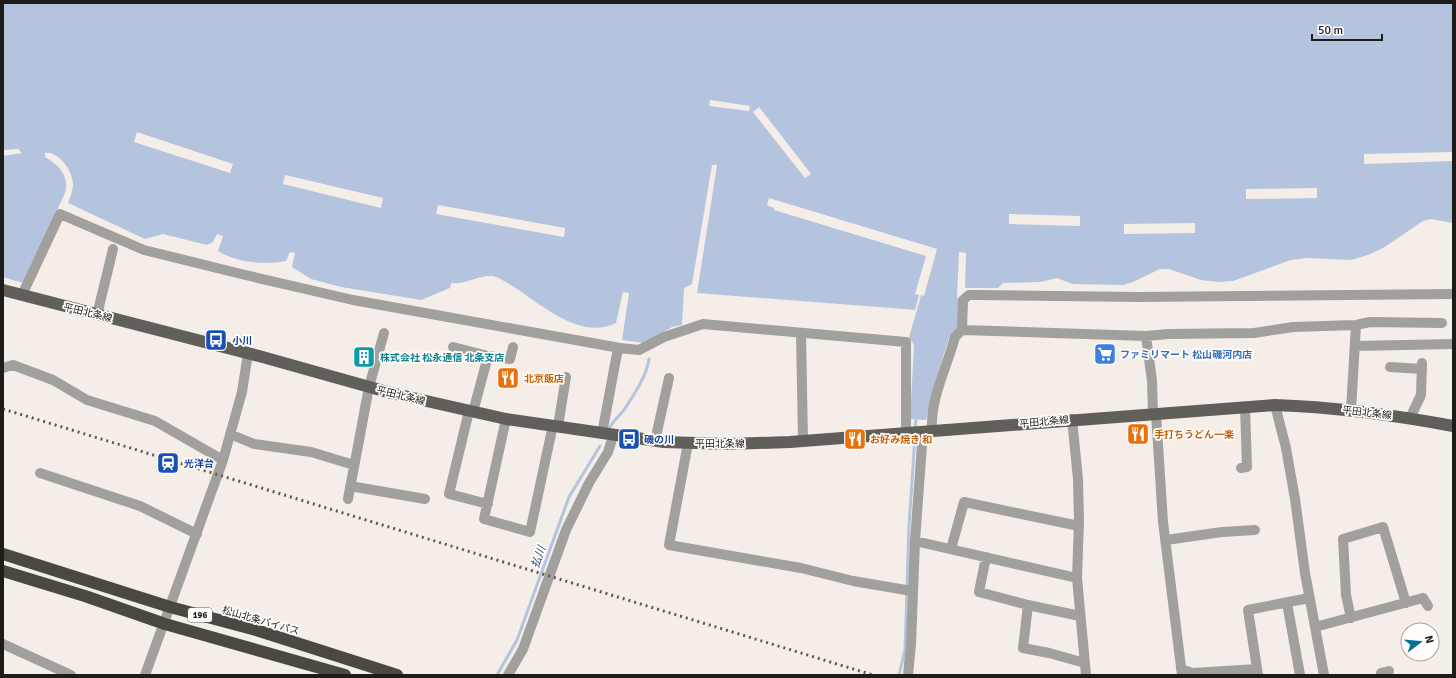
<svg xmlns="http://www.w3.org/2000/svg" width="1456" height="678" font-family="Signika,'Noto Sans JP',sans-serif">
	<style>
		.water { fill: #b4c4df }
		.pier { fill: #f5eee8 }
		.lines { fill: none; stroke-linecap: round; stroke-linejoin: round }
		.stream { stroke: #b4c4df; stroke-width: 3 }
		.minor { stroke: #a1a09d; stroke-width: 10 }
		.major { stroke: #615f59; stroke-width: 12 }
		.highway { stroke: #4b4842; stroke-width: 12 }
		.rail { stroke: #5d5956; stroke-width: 3; stroke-dasharray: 2 4; stroke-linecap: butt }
		.labels { text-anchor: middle; stroke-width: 3.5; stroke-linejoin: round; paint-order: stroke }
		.shield { fill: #fffcfa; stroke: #625f5c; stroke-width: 1 }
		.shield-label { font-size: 9px; font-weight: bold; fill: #1e1c19 }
		.street-label { font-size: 10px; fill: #1e1c19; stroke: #fffcfa }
		.transit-label { font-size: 10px; font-weight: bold; fill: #164399; stroke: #fffcfa; text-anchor: start }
		.shop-label { font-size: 10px; font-weight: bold; fill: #366cbe; stroke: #fffcfa; text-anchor: start }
		.culture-label { font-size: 10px; font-weight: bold; fill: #0d838f; stroke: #fffcfa; text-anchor: start }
		.food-label { font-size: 10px; font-weight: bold; fill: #c56008; stroke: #fffcfa; text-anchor: start }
		.water-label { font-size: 11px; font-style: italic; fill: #32496f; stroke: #fffcfa }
	</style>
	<rect width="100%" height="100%" fill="#f5eee8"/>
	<path class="water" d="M3,3H1453V223L1431,219L1423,221L1383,248L1368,255L1351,260L1308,258L1291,260L1233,281L1218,282L1201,280L1169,269H1160L1133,282L1123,285L1072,284L1057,278L1040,282L1003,283L998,288H965L966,253L959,252L957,297L958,299V328L949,338L936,379L926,420L910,419L914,345L909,337L917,310L697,293L717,165H712L692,284L684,288L682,325L672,327L645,343L622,340L629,293L623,292L616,323C582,340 544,307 517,289C510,285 500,277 492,276C478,275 465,285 451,283L450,288L421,300L341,287L311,279L292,267L295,253L290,252L286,261C264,265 237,263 218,251L223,236L217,234L213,242L207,245L163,234L145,239L68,203C70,197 73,191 73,184C73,172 59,151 45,153V157C58,165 70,175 65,193L23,283L3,277V156L22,153L18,149L3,150Z"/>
	<path class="pier" d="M710,100L750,106L749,111L709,106Z
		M759,107L811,174L805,178L753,112Z
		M137,132L233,164L230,173L134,142Z
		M1453,152V161L1364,164V154Z
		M285,175L383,198L381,208L283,184Z
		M1317,188V198L1246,199V189Z
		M769,198L937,249L924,296L921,295L917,310H915L919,295L915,294L926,256L774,210V208L767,205Z
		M438,205L565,228L564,237L436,214Z
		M1009,214L1080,216V226L1009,224Z
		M1195,223V233L1124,234V224Z"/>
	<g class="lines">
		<path class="stream" d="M610,427C614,419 622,414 626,407C635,393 647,375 649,359
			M915,430L916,419
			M497,675L517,640L569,497L600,446
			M899,675L905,650L909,526L915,436"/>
		<path class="minor" d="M22,295L60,214L144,250L241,274L353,300L620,348L639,350L664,337L703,324L906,342V432
			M97,315L113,249
			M962,330L963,300L969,295H977L1138,297L1453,294
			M801,333L803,441
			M1146,336L1152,381L1153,413
			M1355,346L1453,344
			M453,347L488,356L473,412
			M488,356L510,359L513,347
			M1390,367L1422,369
			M3,368L13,365L53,380L87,400L155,421L223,460
			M1275,405L1286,448L1295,499L1305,573L1324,675
			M1351,410L1356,325
			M469,411L449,494L488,504
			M1156,413L1163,522L1182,675
			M1410,418L1421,395L1422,363
			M506,419L484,519L530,532L553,425
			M1072,419L1078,479L1079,521L1077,578L1086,675
			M558,426L566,377
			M932,430C930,399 947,367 955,337L962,330L1146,336L1168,334L1254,333L1293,327L1356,325L1370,322L1442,323
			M230,434L254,444L311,452L354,465
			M602,434L618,348
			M655,441L669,378
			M688,443L669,545L801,568L853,581L912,591
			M1241,468L1247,467L1245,407
			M40,473L140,506L197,534
			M350,486L425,499
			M348,499L369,387L384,333
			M1166,540L1222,532L1255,530
			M915,541L1077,578
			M951,549L964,502L1079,526
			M986,557L979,592L1028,605
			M1287,603L1300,675
			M1080,616L1028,605L1023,648L1049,653L1085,663
			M1351,618L1346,595L1343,539L1383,527L1406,603
			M1315,627L1423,598L1428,606
			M3,644L71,675
			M1181,669L1192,673L1257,669
			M1381,673L1389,671
			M145,675L223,460L242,392L248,353
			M508,675L523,649L566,530L589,483L608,452L613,436
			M908,675L911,644L915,541L923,431
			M1258,675L1248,610L1309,598"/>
		<path class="major" d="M3,290L259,356L391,393L506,419L664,442L728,444L790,442L1275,405C1335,407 1394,415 1453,426"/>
		<path class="highway" d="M3,554L170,607L256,630L397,675
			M3,571L85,596L165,624L345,675"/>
		<path class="rail" d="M3,409L873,675"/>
	</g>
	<defs>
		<g id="bus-square" transform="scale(1.15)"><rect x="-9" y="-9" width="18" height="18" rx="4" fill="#1a4fb4" stroke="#fffcfa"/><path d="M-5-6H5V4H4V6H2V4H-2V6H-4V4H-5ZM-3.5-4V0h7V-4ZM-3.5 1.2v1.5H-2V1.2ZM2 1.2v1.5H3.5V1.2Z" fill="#fff"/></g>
		<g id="supermarket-square" transform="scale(1.15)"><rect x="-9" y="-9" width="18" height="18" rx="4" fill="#3f7fe0" stroke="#fffcfa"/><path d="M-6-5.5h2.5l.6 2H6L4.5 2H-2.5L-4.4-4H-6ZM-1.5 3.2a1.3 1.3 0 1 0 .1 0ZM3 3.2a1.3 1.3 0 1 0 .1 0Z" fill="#fff"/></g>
		<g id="building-square" transform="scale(1.15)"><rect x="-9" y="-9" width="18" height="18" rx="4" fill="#0f9aa8" stroke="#fffcfa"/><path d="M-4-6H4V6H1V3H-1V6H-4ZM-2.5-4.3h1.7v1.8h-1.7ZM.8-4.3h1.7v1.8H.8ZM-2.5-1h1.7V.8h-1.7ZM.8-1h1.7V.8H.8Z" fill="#fff"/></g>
		<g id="restaurant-square" transform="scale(1.15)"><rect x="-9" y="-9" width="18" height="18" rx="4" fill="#e8710a" stroke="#fffcfa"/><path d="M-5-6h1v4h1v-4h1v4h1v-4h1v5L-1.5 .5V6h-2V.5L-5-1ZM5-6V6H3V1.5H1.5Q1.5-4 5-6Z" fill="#fff"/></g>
		<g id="station-square" transform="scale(1.15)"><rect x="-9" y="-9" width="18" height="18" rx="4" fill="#1a4fb4" stroke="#fffcfa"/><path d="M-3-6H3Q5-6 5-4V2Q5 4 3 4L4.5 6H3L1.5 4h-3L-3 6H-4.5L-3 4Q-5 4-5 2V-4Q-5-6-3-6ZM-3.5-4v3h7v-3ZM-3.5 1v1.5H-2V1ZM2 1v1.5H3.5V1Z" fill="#fff"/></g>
	</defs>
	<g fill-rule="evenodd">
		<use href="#bus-square" x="216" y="340"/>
		<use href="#supermarket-square" x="1105" y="354"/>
		<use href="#building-square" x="364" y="357"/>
		<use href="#restaurant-square" x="508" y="378"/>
		<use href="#restaurant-square" x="1138" y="434"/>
		<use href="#bus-square" x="629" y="439"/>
		<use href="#restaurant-square" x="855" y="439"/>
		<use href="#station-square" x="168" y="463"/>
	</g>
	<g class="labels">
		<rect class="shield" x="188" y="608" width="24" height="14" rx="3"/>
		<g class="shield-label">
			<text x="200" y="618">196</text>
		</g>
		<g class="street-label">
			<text transform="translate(88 312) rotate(14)" y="4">平田北条線</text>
			<text transform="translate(401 395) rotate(14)" y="4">平田北条線</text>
			<text transform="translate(1367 412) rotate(7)" y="4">平田北条線</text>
			<text transform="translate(1044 421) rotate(-5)" y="4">平田北条線</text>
			<text x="720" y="447">平田北条線</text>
			<text transform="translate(261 620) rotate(16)" y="4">松山北条バイパス</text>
		</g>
		<g class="transit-label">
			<text x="232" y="344">小川</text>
			<text x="644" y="443">磯の川</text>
			<text x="184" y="467">光洋台</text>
		</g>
		<g class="shop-label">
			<text x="1120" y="358">ファミリマート 松山磯河内店</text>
		</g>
		<g class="culture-label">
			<text x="380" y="361">株式会社 松永通信 北条支店</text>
		</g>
		<g class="food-label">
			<text x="524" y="382">北京飯店</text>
			<text x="1154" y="438">手打ちうどん一楽</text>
			<text x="870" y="443">お好み焼き 和</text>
		</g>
		<g class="water-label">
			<text transform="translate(538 557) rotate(-70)" y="4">払川</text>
		</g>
	</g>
	<rect width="1456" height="678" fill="none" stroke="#1e1c19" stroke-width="8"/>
	<g transform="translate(1420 642) rotate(74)"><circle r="19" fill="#fffcfa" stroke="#a5a2a0"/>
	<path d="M0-3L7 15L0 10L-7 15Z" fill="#00739d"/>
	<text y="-6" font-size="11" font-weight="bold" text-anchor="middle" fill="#1e1c19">N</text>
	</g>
	<path d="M1312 34v6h70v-6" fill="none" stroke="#1e1c19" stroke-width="2"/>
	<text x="1318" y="34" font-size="12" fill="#1e1c19" stroke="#fffcfa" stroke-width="3" paint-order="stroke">50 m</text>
</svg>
